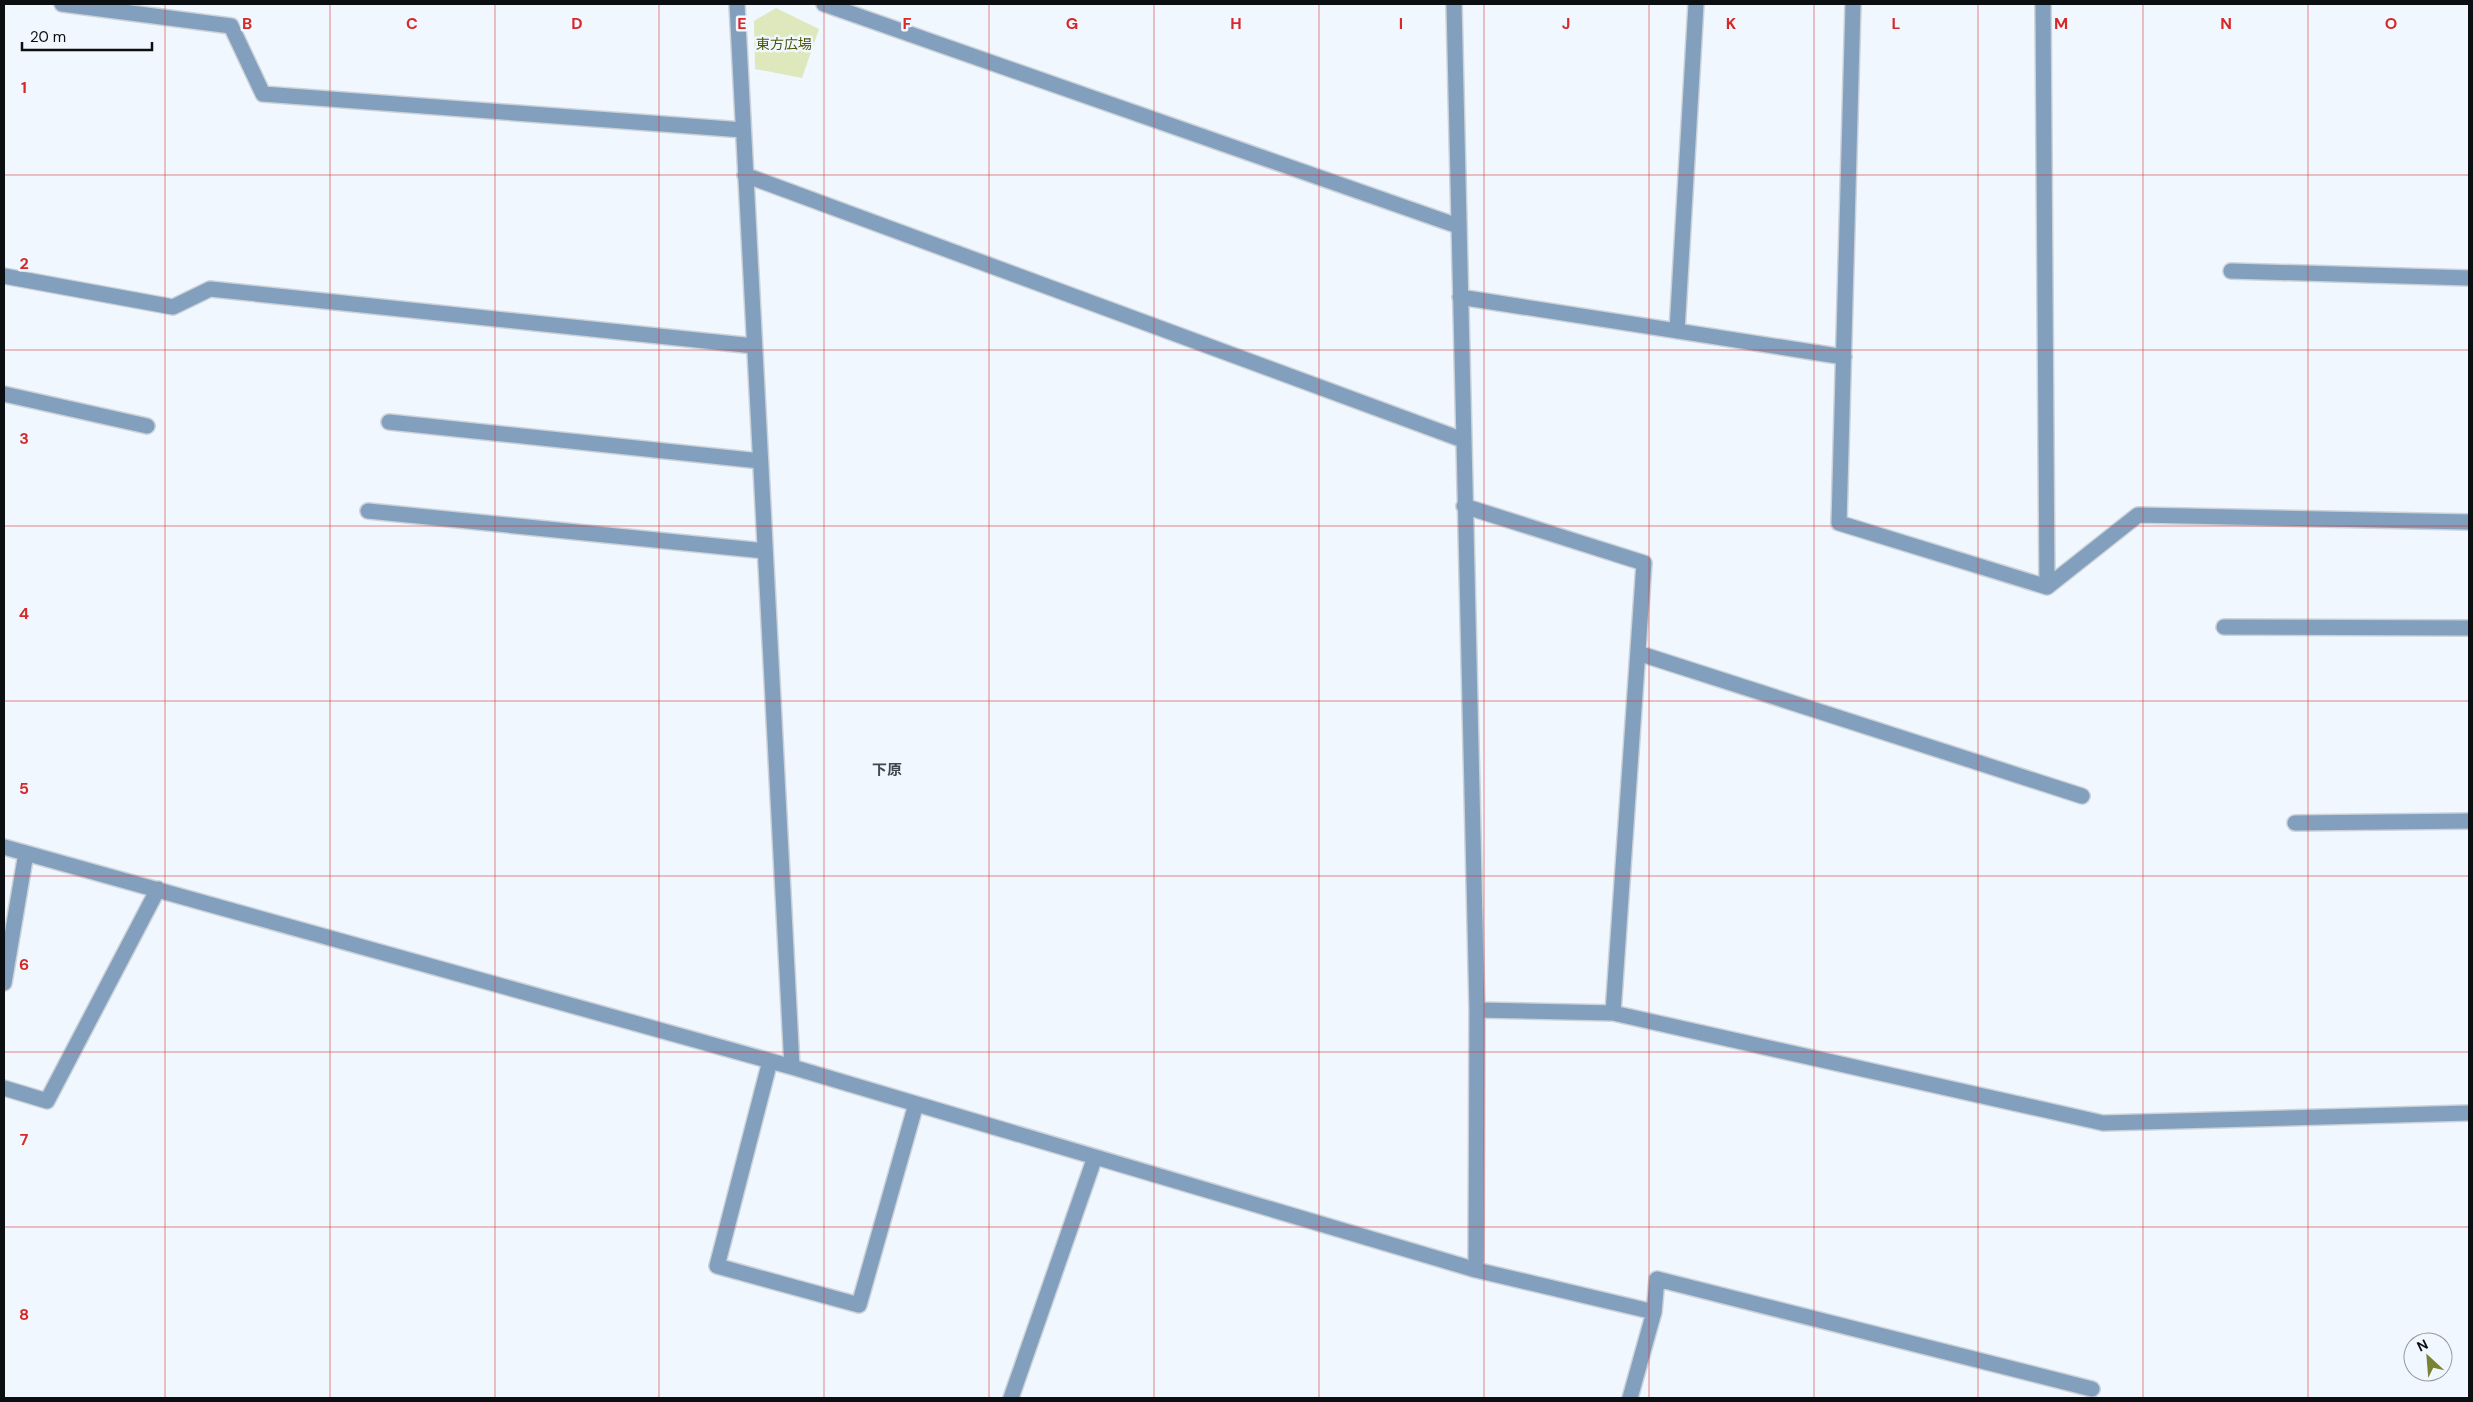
<svg xmlns="http://www.w3.org/2000/svg" width="2473" height="1402" font-family="'DM Sans','Noto Sans JP',sans-serif">
	<style>
		.green { fill: #dfe8bc }
		.lines { fill: none; stroke-linecap: round; stroke-linejoin: round }
		.minor-casing { stroke: #ccd2d8; stroke-width: 18 }
		.minor { stroke: #82a0be; stroke-width: 15 }
		.grid { fill: none; stroke: #d62828; stroke-width: 1; stroke-opacity: 0.55 }
		.labels { text-anchor: middle; stroke-width: 5; stroke-linejoin: round; paint-order: stroke }
		.park-label { font-size: 14px; fill: #4b5407; stroke: #f0f7fe }
		.neighbourhood-label { font-size: 15px; font-weight: bold; fill: #40474e; stroke: #f0f7fe }
		.grid-label { font-size: 16px; text-anchor: middle; font-weight: bold; fill: #d62828; stroke: #f0f7fe; stroke-width: 5; stroke-linejoin: round; paint-order: stroke }
	</style>
	<rect width="100%" height="100%" fill="#f0f7fe"/>
	<path class="green" d="M776,8L819,29L802,78L755,69L754,21Z"/>
	<g class="lines">
		<g class="minor-casing">
			<path id="minor" d="M62,4L231,26L263,94L743,130
				M737,4L792,1067
				M824,4L1458,226
				M1454,4L1477,1010L1476,1270
				M1853,4L1839,523L2047,587L2138,515L2469,522
				M2043,4L2047,587
				M745,175L1463,440
				M2231,271L2469,278
				M4,276L173,307L210,289L754,346
				M1460,297L1844,357
				M1677,331L1696,4
				M4,394L147,426
				M389,422L760,461
				M1464,506L1644,563L1613,1013
				M368,511L765,551
				M2224,627L2469,628
				M1638,653L2082,796
				M2295,823L2469,821
				M4,847L792,1067L1476,1270L1654,1312L1630,1398
				M4,983L26,853
				M1477,1010L1613,1013L2103,1123L2469,1113
				M770,1061L717,1266L859,1305L916,1104
				M4,1088L47,1101L158,889
				M1654,1312L1657,1279L2092,1389
				M1011,1398L1095,1157"/>
		</g>
		<use href="#minor" class="minor"/>
	</g>
	<path class="grid" d="M165,4V1398M330,4V1398M495,4V1398M659,4V1398M824,4V1398M989,4V1398M1154,4V1398M1319,4V1398M1484,4V1398M1649,4V1398M1814,4V1398M1978,4V1398M2143,4V1398M2308,4V1398M4,175H2469M4,350H2469M4,526H2469M4,701H2469M4,876H2469M4,1052H2469M4,1227H2469"/>
	<g class="labels">
		<g class="park-label">
			<text x="784" y="49">東方広場</text>
		</g>
		<g class="neighbourhood-label">
			<text x="887" y="775">下原</text>
		</g>
	</g>
	<g class="grid-label">
		<text x="247" y="29">B</text>
		<text x="412" y="29">C</text>
		<text x="577" y="29">D</text>
		<text x="742" y="29">E</text>
		<text x="907" y="29">F</text>
		<text x="1072" y="29">G</text>
		<text x="1236" y="29">H</text>
		<text x="1401" y="29">I</text>
		<text x="1566" y="29">J</text>
		<text x="1731" y="29">K</text>
		<text x="1896" y="29">L</text>
		<text x="2061" y="29">M</text>
		<text x="2226" y="29">N</text>
		<text x="2391" y="29">O</text>
		<text x="24" y="93">1</text>
		<text x="24" y="269">2</text>
		<text x="24" y="444">3</text>
		<text x="24" y="619">4</text>
		<text x="24" y="794">5</text>
		<text x="24" y="970">6</text>
		<text x="24" y="1145">7</text>
		<text x="24" y="1320">8</text>
	</g>
	<rect width="2473" height="1402" fill="none" stroke="#0c0f12" stroke-width="10"/>
	<g transform="translate(2428 1357) rotate(334)"><circle r="24" fill="#f0f7fe" stroke="#959aa0"/>
	<path d="M0-4L9 19L0 12L-9 19Z" fill="#788431"/>
	<text y="-8" font-size="14" font-weight="bold" text-anchor="middle" fill="#0c0f12">N</text>
	</g>
	<path d="M22 42v8h130v-8" fill="none" stroke="#0c0f12" stroke-width="2.5"/>
	<text x="30" y="42" font-size="15" fill="#0c0f12" stroke="#f0f7fe" stroke-width="4" paint-order="stroke">20 m</text>
</svg>
